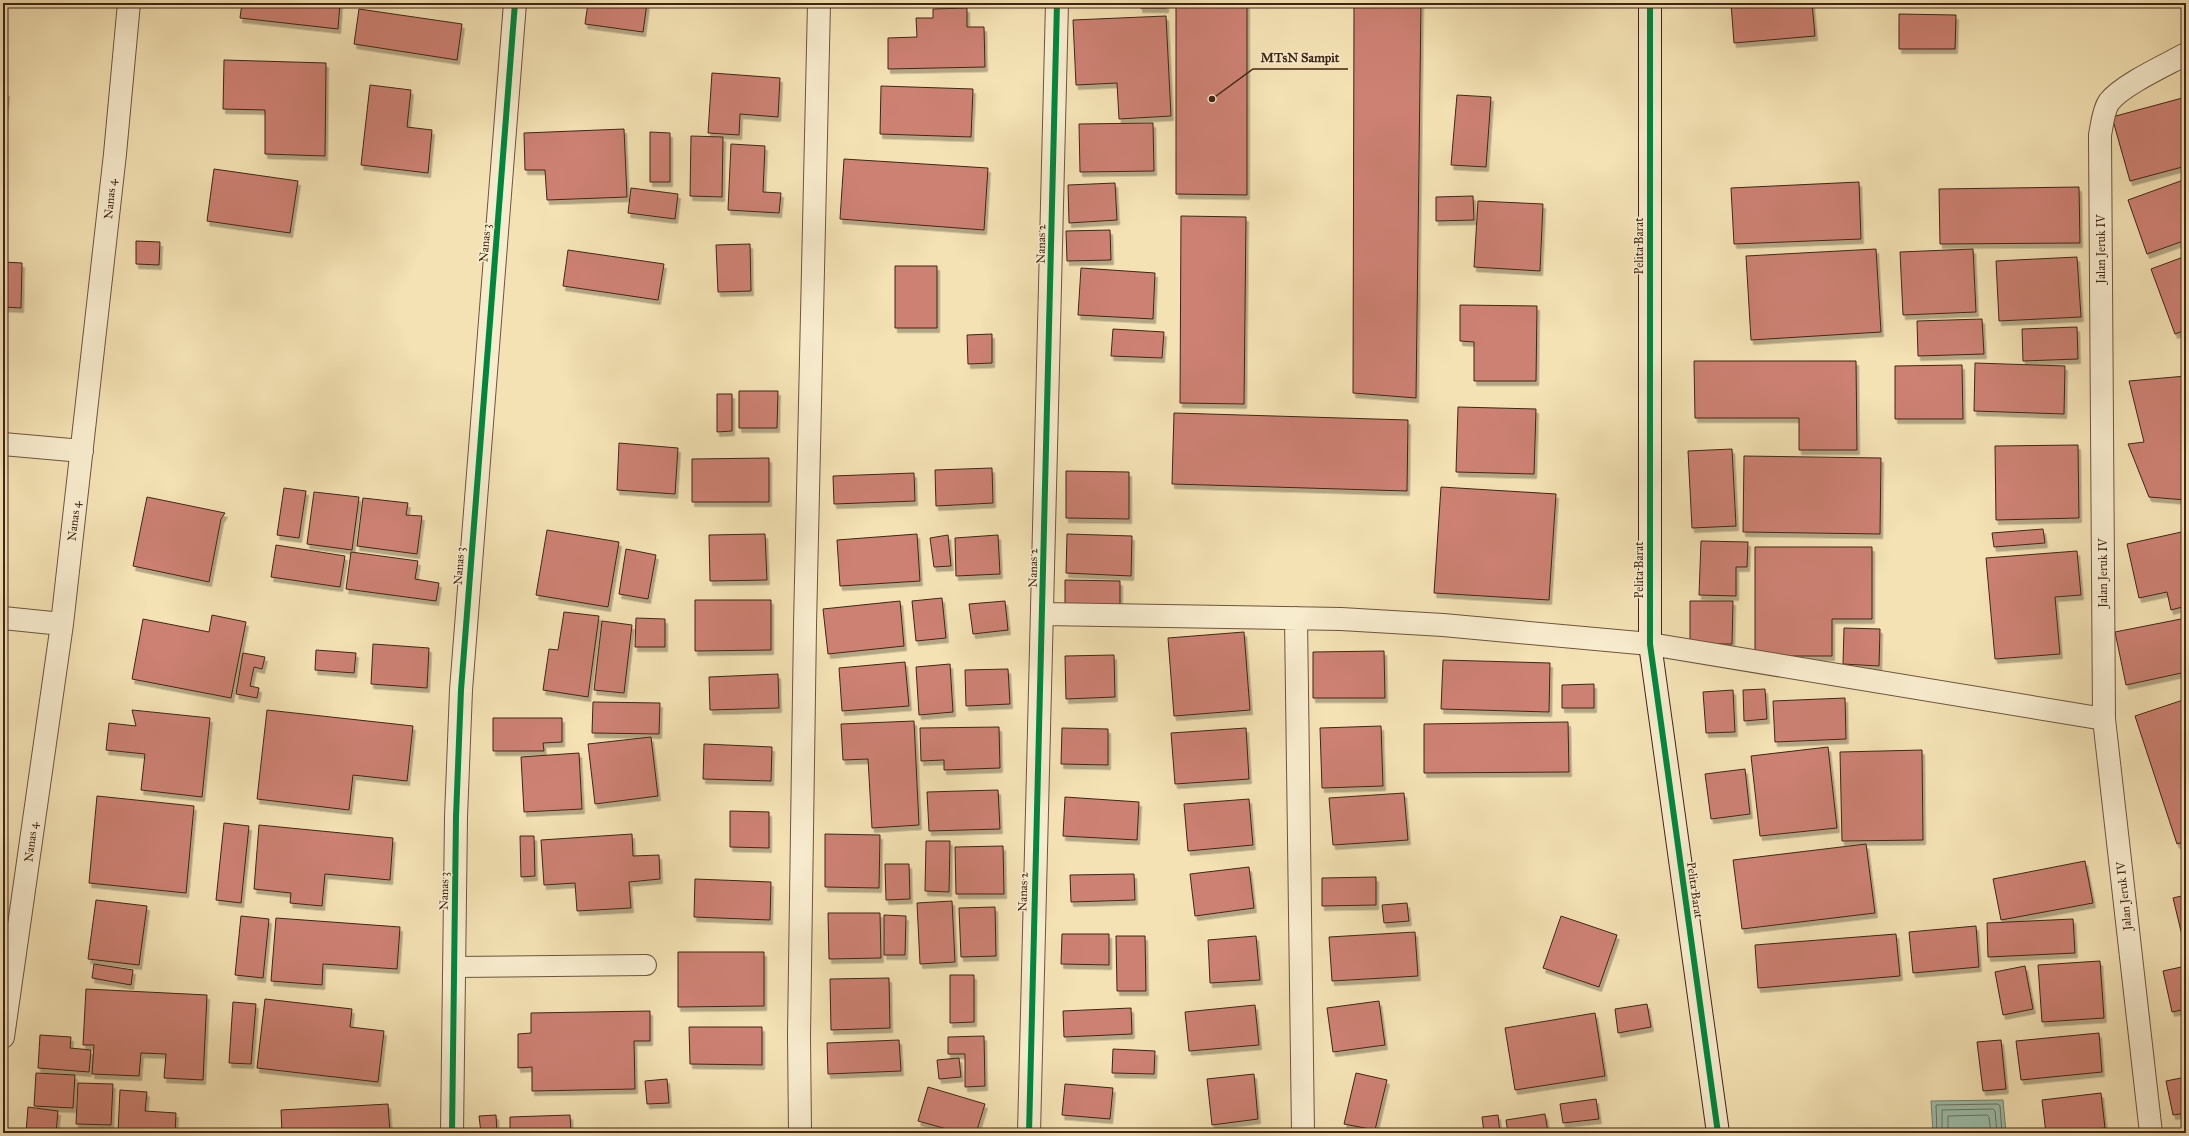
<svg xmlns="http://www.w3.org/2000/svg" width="2189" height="1136" font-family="'IM FELL Great Primer',serif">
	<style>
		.water { fill: #9cbeab; stroke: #77816f }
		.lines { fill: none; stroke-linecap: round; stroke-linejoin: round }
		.shore { stroke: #6e7260; stroke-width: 1 }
		.building { fill: #cd8173; stroke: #402515; filter: url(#shadow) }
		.lane-casing { stroke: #6d543d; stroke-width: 22 }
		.street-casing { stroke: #6d543d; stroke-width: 24 }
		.secondary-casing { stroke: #402515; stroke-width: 24 }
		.lane { stroke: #f8ecce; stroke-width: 20 }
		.street { stroke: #f8ecce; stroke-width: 22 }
		.secondary { stroke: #f8ecce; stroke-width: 22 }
		.cycleway-casing { stroke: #f8ecce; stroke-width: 8 }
		.cycleway { stroke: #00873e; stroke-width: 6 }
		.labels { text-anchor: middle; stroke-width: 3; stroke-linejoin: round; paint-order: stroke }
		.street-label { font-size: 12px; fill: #402515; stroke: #f8ecce }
		.leader { fill: none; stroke: #402515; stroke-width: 1.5 }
		.callout-dot { fill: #402515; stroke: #f8ecce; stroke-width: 1.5 }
		.callout-label { font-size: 13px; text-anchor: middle; font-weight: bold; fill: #402515; stroke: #f8ecce; stroke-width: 3; stroke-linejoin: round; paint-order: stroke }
	</style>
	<defs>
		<filter id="shadow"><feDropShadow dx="2.5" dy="4.5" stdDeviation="0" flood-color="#0004"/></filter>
	</defs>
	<rect width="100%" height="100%" fill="#f4e2b4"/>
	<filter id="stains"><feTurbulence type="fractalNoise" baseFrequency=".005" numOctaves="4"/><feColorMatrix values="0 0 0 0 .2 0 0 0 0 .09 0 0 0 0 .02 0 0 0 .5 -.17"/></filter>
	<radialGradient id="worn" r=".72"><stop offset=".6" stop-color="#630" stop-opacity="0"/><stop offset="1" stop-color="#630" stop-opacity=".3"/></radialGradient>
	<path class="water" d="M2003,1100L2006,1133H1933L1931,1101Z"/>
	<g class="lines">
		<path class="shore" d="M1937,1133L1936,1105L1998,1104L2000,1106L2002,1133
			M1942,1133V1110L1993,1109L1995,1111L1997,1133
			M1948,1133V1116L1987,1115L1989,1117L1991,1133"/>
	</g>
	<path class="building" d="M242,3H340L338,29L240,18Z
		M588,3H647L643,32L585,24Z
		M1140,3H1166V8H1140Z
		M1176,3H1247V195L1176,194Z
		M1354,3H1421L1416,398L1353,393Z
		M1731,3H1812L1815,36L1734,43Z
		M967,8V27H984L985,67L888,69V38L917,37L916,18H933V9Z
		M359,9L462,24L457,60L354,44Z
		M1899,14L1956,15L1955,49H1899Z
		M1166,16L1171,116L1119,119L1117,83L1076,85L1073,20Z
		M224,60L326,63L325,156L265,154V110L223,109Z
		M712,73L780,78L778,117L740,114L739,135L708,133Z
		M370,85L411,90L407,127L432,130L428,173L361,165Z
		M881,86L973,89L971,137L880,134Z
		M3,92H7L3,132Z
		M1457,95L1491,97L1486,167L1451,165Z
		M2186,97V166L2130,181L2112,117Z
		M1153,123L1154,171L1080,172L1079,124Z
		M624,129L627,197L547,200L545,170H525L524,133Z
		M650,132L670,133V182H650Z
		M691,136L723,137L722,197L690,196Z
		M731,144L765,146L763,192L781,193L779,213L728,210Z
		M844,159L988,168L984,230L840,219Z
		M214,169L298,181L290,233L207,221Z
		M2186,179V240L2147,254L2128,200Z
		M1859,182L1861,239L1734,244L1731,188Z
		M1115,183L1117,220L1069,223L1068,185Z
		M2079,187L2080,243L1940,244L1939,189Z
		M631,188L678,194L675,219L628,213Z
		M1473,196L1474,220L1436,221V197Z
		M1478,201L1543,204L1540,271L1474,267Z
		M1181,216L1246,217L1244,404L1180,403Z
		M1110,230L1111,260L1067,261L1066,231Z
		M136,241L160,242L159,265L136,264Z
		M750,244L751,291L718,292L716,245Z
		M1876,249L1881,332L1751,340L1746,256Z
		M1973,249L1976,312L1903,315L1900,252Z
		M568,250L664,264L658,300L563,286Z
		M2186,256V330L2175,334L2151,269Z
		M2077,257L2081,317L1999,321L1996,261Z
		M3,262L22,263L21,308L3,307Z
		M895,266H937V328H895Z
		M1081,268L1155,273L1153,319L1078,315Z
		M1460,305L1537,306L1536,381H1474V342L1460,341Z
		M1982,319L1984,354L1918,356L1917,321Z
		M2077,327L2078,359L2023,361L2022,329Z
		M1113,329L1164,332L1162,358L1111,356Z
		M992,334V363L968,364L967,335Z
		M1694,361H1856L1857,450H1799V418H1695Z
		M1975,363L2065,366L2064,414L1974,411Z
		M1962,365L1963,419H1895V366Z
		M2186,376V500L2149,497L2128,444L2144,442L2129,381Z
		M739,391H778L777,428H739Z
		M717,394H732V431L717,432Z
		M1458,407L1536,409L1534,474L1456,472Z
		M1174,413L1408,420L1407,491L1172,484Z
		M619,443L678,448L675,494L617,490Z
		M2078,445L2079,518L1996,520L1995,446Z
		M1732,449L1736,526L1692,528L1688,451Z
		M1744,456L1881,458L1880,534L1743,532Z
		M769,458V502H692V459Z
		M992,468L993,503L936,506L935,470Z
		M1066,471L1129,472V519L1066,518Z
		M914,473L915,501L834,504L833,476Z
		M1441,487L1556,494L1549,600L1434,593Z
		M284,488L306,491L299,538L277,535Z
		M314,492L359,497L352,550L307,544Z
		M147,497L225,513L221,519L209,582L133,566Z
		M363,498L408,503L406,515L422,516L417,554L357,546Z
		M2043,529L2045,543L1994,547L1992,533Z
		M547,530L619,542L608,607L536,595Z
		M2186,531V606L2171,610L2167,592L2139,598L2127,544Z
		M765,534L767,580L710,581L709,535Z
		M917,534L920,581L840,586L837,540Z
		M1067,534L1132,536L1131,576L1066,573Z
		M948,535L951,566L934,567L930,538Z
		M998,535L1000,574L956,576L955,538Z
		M1701,541L1748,542L1747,567H1736V596L1699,595Z
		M276,545L345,556L340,587L271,577Z
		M1755,547H1872V619H1832V656H1755Z
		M626,549L656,555L648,599L619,594Z
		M2077,551L2081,595L2055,597L2060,654L1995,659L1986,558Z
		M351,552L418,561L415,579L439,583L436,601L346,589Z
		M1065,580L1120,581V607H1065Z
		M942,598L946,638L916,641L912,601Z
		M695,600H771V650L695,651Z
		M900,601L904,646L828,654L823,609Z
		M1005,601L1008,630L973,634L969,604Z
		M1690,601H1733L1732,644H1690Z
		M564,612L599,616L588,697L543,690L549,649L558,650Z
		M212,615L246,622L231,698L132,679L143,619L209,632Z
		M636,618L665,619V647H635Z
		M2186,618V672L2126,685L2115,632Z
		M602,621L632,625L624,693L594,690Z
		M1844,628L1880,629L1879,666L1843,664Z
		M1244,632L1250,710L1174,716L1168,638Z
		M373,644L429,648L427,688L371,684Z
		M316,650L356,653L354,673L315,670Z
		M1384,651L1385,698H1313V652Z
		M243,653L265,657L262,669L254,667L250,686L259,688L257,698L236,694Z
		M1114,655L1115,697L1066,699L1065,656Z
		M1443,660L1550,663L1549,712L1441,709Z
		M905,662L909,706L842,711L839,668Z
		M950,664L953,712L919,715L916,667Z
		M1008,669L1010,704L966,706L965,670Z
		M778,674L779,708L710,710L709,677Z
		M1594,684V708H1562V685Z
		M1765,689L1767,719L1744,721L1743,690Z
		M1733,690L1735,732L1706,733L1703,692Z
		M1845,698L1846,739L1775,742L1773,701Z
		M2186,699V841L2177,844L2135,716Z
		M593,702L660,703L659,734L592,733Z
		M132,710L210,718L202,797L141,790L145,754L106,750L109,723L136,726Z
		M267,710L413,726L407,781L353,775L349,810L257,799Z
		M493,718H562V742L543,743L544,751H493Z
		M914,721L919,825L872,828L868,759L843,760L841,724Z
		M1568,722L1569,772L1424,773V724Z
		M1381,726L1383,786L1322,788L1320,728Z
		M999,727L1000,768L944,770V760L921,761L920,728Z
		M1062,728L1108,729V765L1061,764Z
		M1246,728L1249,779L1175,784L1171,733Z
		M651,737L658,796L595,804L588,744Z
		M704,744L772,747L771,781L703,779Z
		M1828,747L1837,828L1760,836L1751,756Z
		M1922,750L1923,840L1842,841L1840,752Z
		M579,753L582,809L524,812L521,757Z
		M1745,769L1750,814L1711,819L1705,774Z
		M998,790L1000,829L929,831L927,792Z
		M1404,793L1408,840L1333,845L1329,798Z
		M97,796L194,806L186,893L89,883Z
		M1065,797L1139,802L1137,840L1063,836Z
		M1249,799L1253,845L1188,851L1184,804Z
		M730,811L769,812V848L730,847Z
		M224,823L249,826L241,903L216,900Z
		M259,825L393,838L390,880L325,874L322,906L290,903L291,893L254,889Z
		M632,834L633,856L659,855L660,879L629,882L631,908L577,911L575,883L544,885L541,840Z
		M825,834L880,835L879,888L825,887Z
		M520,836H534L535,876L521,877Z
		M926,841H950L949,892L925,891Z
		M1866,844L1875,913L1742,929L1733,860Z
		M1003,846L1004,894H956L955,847Z
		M2085,861L2093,903L2001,920L1993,879Z
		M885,864H909L910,899L886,900Z
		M1249,867L1254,908L1195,916L1190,874Z
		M1134,874L1135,900L1071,902L1070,875Z
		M1376,877V905L1322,906V878Z
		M695,879L771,882L770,920L694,917Z
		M2186,895V952L2173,898Z
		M96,900L147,906L139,965L88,959Z
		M952,901L955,962L920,964L917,903Z
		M1407,903L1409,921L1384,923L1382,905Z
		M995,907L996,956L961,957L959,908Z
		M828,913H880L881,958L829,959Z
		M884,915L906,916L905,955H884Z
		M241,916L269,919L263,978L235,975Z
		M1561,916L1617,935L1599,987L1543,968Z
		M276,918L400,927L397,969L323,964L322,985L271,981Z
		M2073,919L2075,953L1988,957L1987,923Z
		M1976,926L1979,967L1913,973L1909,932Z
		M1415,932L1418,976L1332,981L1329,937Z
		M1062,934H1109V965L1061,964Z
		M1896,934L1900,976L1758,988L1755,945Z
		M1116,936H1145L1146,991H1117Z
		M1256,936L1260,980L1210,983L1208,940Z
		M678,952H764V1006L678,1007Z
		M2100,961L2104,1018L2042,1022L2038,965Z
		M94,964L133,970L131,985L92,978Z
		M2025,966L2033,1009L2003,1015L1995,972Z
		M2186,966V1009L2172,1012L2163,971Z
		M950,975H974V1022L950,1023Z
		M889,978L890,1028L831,1030L830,979Z
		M86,989L207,995L203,1080L164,1078L166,1054L141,1053L139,1076L92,1074L94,1045H83Z
		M265,999L352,1009L350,1027L384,1031L378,1082L257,1068Z
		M1379,1001L1385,1045L1333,1052L1327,1008Z
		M233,1002L256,1004L251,1064L229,1063Z
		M1647,1004L1651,1027L1618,1033L1615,1009Z
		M1255,1005L1259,1045L1189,1051L1185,1012Z
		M1131,1008L1132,1034L1064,1037L1063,1011Z
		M650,1011V1041H634L635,1089L532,1091V1067L518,1068V1034L531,1033V1013Z
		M1595,1013L1605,1076L1515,1090L1505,1028Z
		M689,1027H762V1065L690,1064Z
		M2099,1033L2102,1072L2021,1080L2016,1041Z
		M40,1035L71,1037L70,1048L91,1050L89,1072L38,1068Z
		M984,1036L985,1086L965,1087V1054H948V1037Z
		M899,1040L901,1071L828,1074L827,1043Z
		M2001,1040L2006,1089L1983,1091L1977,1042Z
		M1113,1049L1155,1051L1154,1074L1112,1073Z
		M959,1058L961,1077L939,1079L937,1060Z
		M36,1073L75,1075L73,1108L34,1106Z
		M1356,1073L1387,1080L1375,1130L1344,1124Z
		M1254,1074L1258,1119L1212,1125L1207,1079Z
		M2186,1077V1113L2173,1115L2166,1081Z
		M667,1079L669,1103L647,1104L645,1081Z
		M78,1083L113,1084L111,1125L76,1124Z
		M1065,1084L1113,1088L1110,1119L1062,1115Z
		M928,1087L985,1104L976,1133H961L918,1121Z
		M120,1090L147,1092L145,1111L176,1113L175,1133H118Z
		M2101,1093L2105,1128L2046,1133L2042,1100Z
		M1596,1099L1599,1119L1563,1123L1560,1104Z
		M388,1104L390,1133H282L281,1110Z
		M28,1107L58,1111L56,1133H26Z
		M1545,1114L1548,1133H1508L1506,1120Z
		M496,1115L497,1133H481L479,1116Z
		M570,1115L571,1133H510V1117Z
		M1498,1115L1500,1133H1484L1482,1117Z"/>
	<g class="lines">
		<g class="lane-casing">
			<path id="lane" d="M454,967L646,965"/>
		</g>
		<g class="street-casing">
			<path id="street" d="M3,444L82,451
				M1043,614L1341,619L1443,625L1650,644L2104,719
				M3,618L62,624
				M1296,618L1303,1133
				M3,1037L62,624L115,154L129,3
				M452,1133L456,817L461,690L515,3
				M800,1133L799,1035L805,625L819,3
				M1029,1133L1057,3
				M2151,1133L2104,719L2100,135C2102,125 2103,111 2109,102C2122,85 2166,65 2186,54"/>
		</g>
		<g class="secondary-casing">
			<path id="secondary" d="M1650,3V644L1718,1133"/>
		</g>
		<use href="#lane" class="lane"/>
		<use href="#street" class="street"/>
		<use href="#secondary" class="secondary"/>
		<g class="cycleway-casing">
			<path id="cycleway" d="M1650,3V644L1718,1133
				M452,1133L456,817L461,690L515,3
				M1029,1133L1057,3"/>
		</g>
		<use href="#cycleway" class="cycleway"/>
	</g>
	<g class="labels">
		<g class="street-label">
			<text transform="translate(110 199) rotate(-84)" y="4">Nanas 4</text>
			<text transform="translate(485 243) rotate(-85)" y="4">Nanas 3</text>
			<text transform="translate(1041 244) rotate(-89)" y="4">Nanas 2</text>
			<text transform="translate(1639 246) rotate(-90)" y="4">Pelita Barat</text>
			<text transform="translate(2101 249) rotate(-90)" y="4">Jalan Jeruk IV</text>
			<text transform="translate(74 521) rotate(-83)" y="4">Nanas 4</text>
			<text transform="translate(459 566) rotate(-86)" y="4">Nanas 3</text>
			<text transform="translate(1033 568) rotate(-89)" y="4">Nanas 2</text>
			<text transform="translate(1639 570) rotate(-90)" y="4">Pelita Barat</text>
			<text transform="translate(2103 573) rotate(-90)" y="4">Jalan Jeruk IV</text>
			<text transform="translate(31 842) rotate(-82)" y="4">Nanas 4</text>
			<text transform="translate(1695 890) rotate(82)" y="4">Pelita Barat</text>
			<text transform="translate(444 891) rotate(-89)" y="4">Nanas 3</text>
			<text transform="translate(1023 892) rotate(-88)" y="4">Nanas 2</text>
			<text transform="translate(2124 896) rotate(-96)" y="4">Jalan Jeruk IV</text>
		</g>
	</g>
	<path class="leader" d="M1212 99L1253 69H1348"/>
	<circle class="callout-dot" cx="1212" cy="99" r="4"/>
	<g class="callout-label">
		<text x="1300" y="62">MTsN Sampit</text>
	</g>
	<rect width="2189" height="1136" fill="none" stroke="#f4e2b4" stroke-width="16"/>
	<rect x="4" y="4" width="2181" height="1128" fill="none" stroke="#402515" stroke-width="2"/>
	<rect x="8" y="8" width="2173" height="1120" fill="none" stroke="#402515"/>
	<rect width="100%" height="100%" filter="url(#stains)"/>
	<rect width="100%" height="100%" fill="url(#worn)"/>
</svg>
